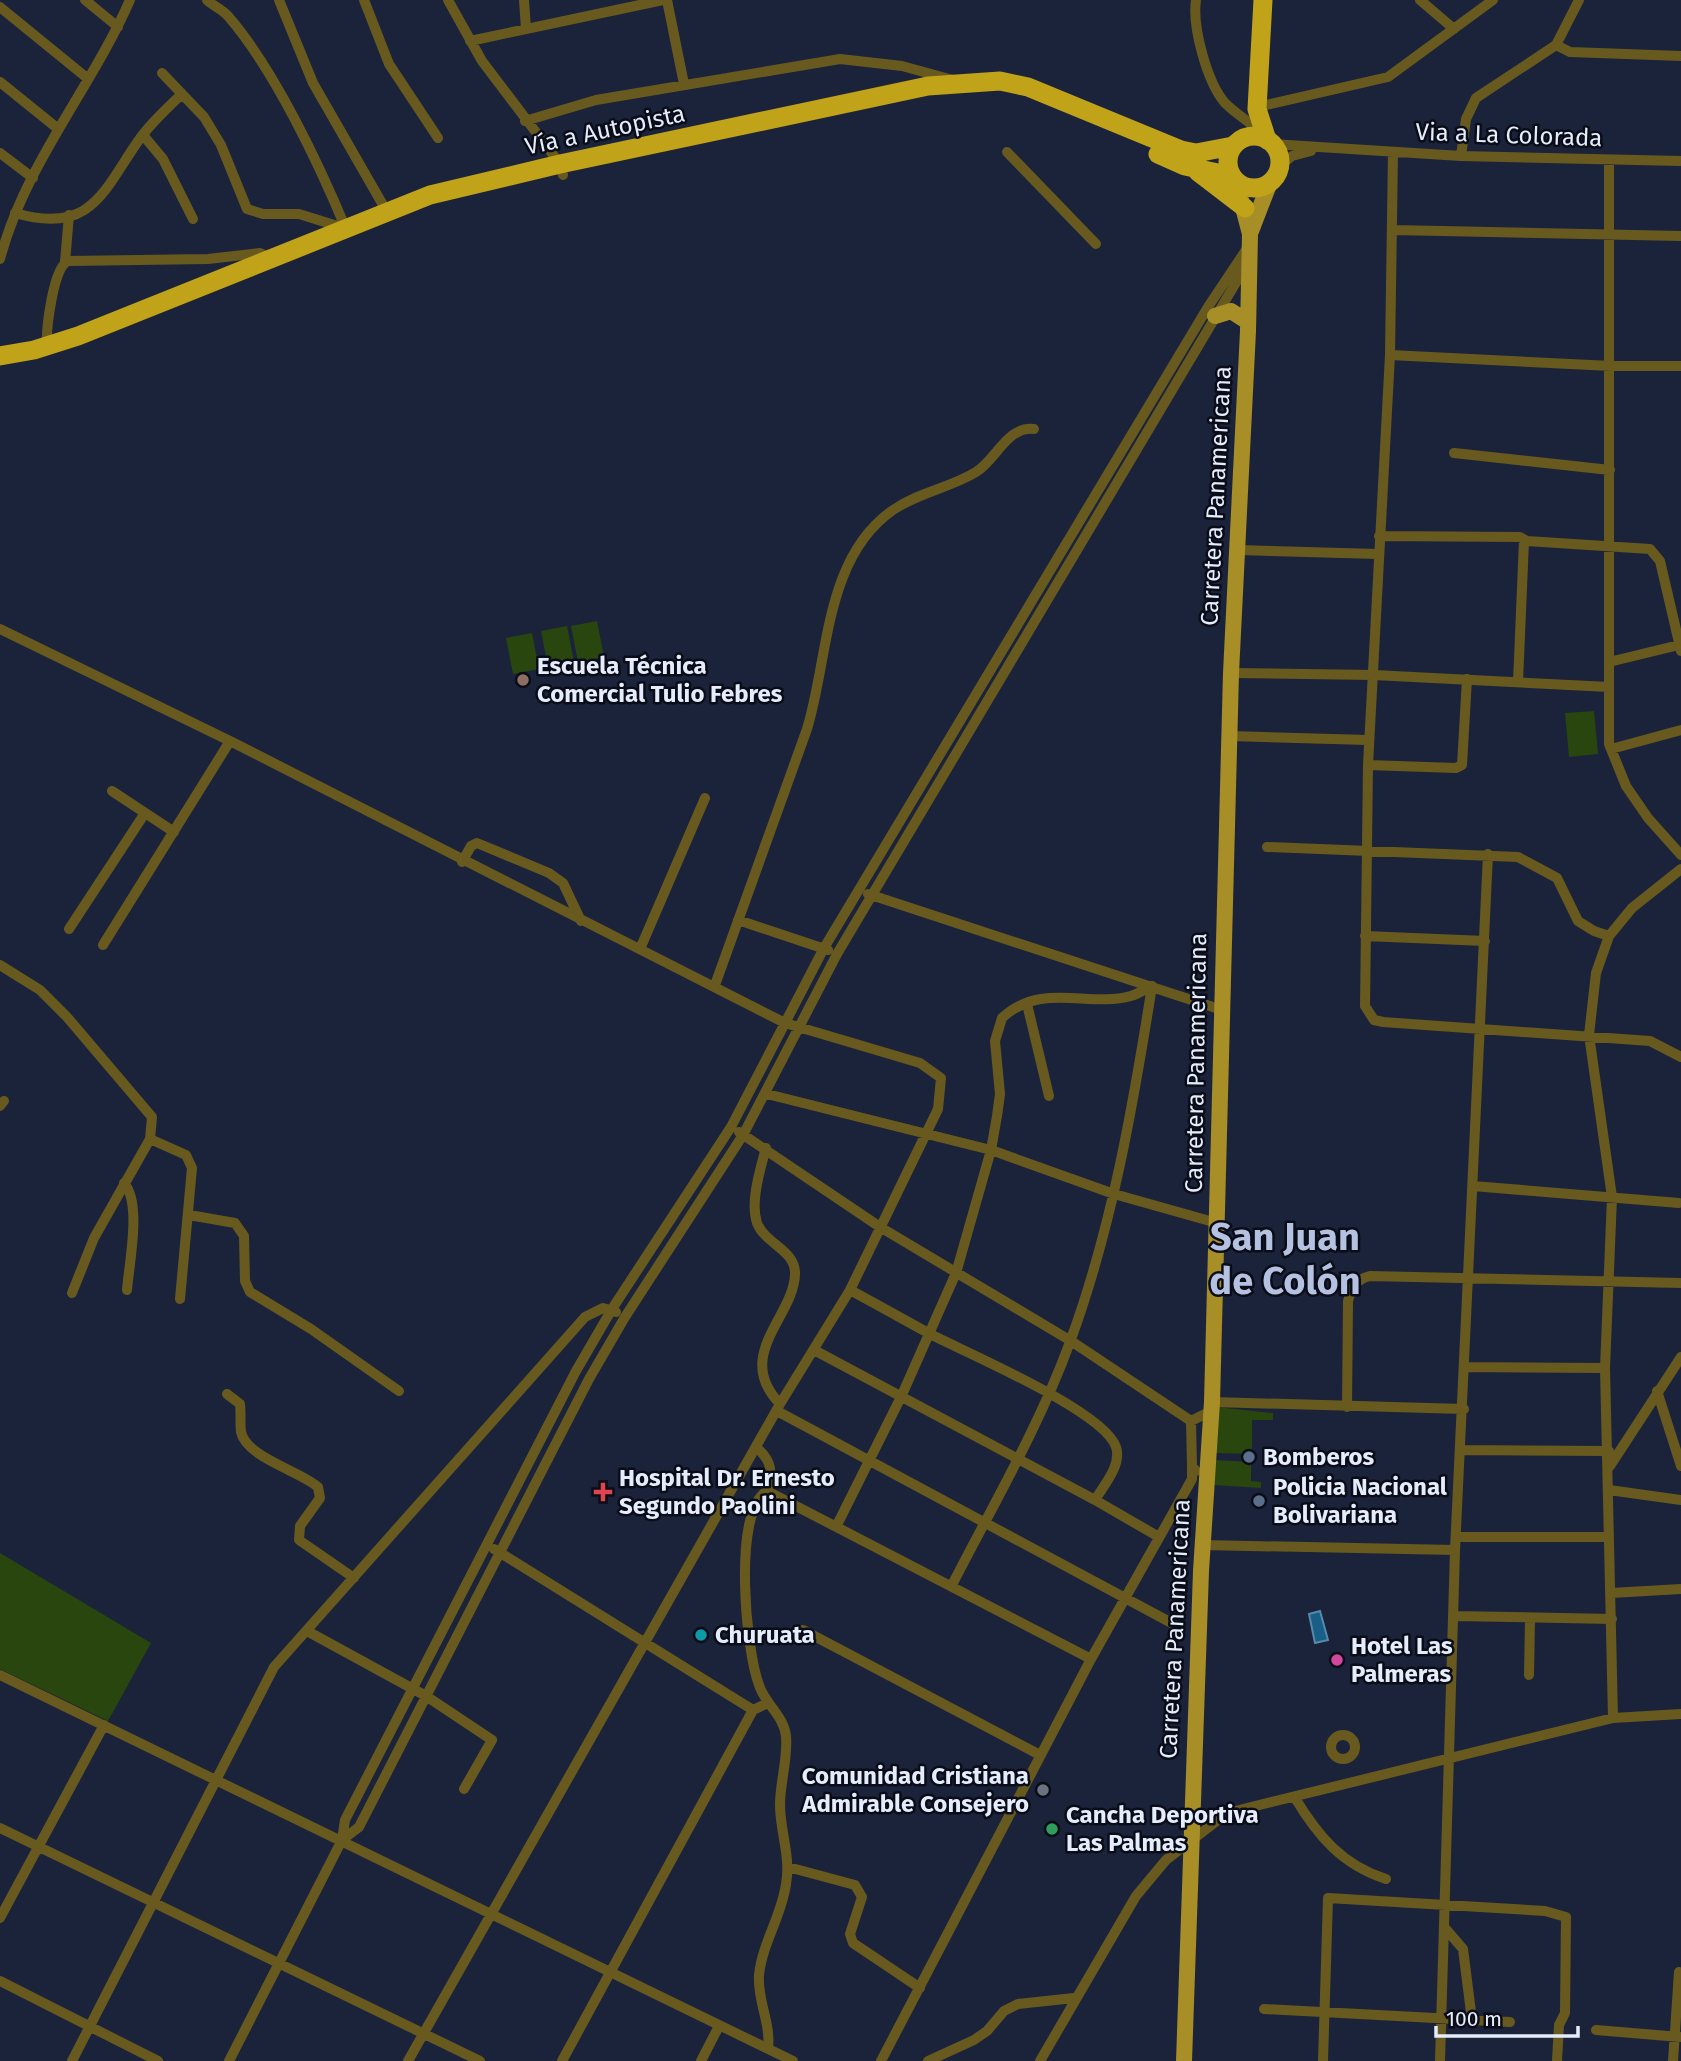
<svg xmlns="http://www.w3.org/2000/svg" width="1681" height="2061" font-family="'Fira Sans',sans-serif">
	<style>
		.green { fill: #28460e }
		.water { fill: #185e87; stroke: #5689aa; stroke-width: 2 }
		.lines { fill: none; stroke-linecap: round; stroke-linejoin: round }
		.street { stroke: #685a1e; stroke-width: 10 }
		.primary { stroke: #a78e26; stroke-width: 16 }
		.highway { stroke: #c0a319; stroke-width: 19 }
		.education-dot { fill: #8d6e63; stroke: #0a0d18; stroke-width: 2.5 }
		.service-dot { fill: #5c6f8a; stroke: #0a0d18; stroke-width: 2.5 }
		.health-dot { fill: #e0444e; stroke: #0a0d18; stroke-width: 2.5 }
		.culture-dot { fill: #0f9aa8; stroke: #0a0d18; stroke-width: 2.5 }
		.hotel-dot { fill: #d1479c; stroke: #0a0d18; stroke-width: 2.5 }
		.worship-dot { fill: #6b7280; stroke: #0a0d18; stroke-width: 2.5 }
		.leisure-dot { fill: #2e9e5b; stroke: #0a0d18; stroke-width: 2.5 }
		.labels { text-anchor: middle; stroke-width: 5; stroke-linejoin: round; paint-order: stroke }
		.street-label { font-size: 24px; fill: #e5ecfc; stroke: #0a0d18 }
		.poi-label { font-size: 24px; font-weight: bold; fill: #e5ecfc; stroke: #0a0d18; text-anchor: start }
		.town-label { font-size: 38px; font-weight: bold; fill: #b5c1e0; stroke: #0a0d18 }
	</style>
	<rect width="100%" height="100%" fill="#1b233b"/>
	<path class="green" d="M597,621L604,657L578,662L571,626Z
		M567,626L574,662L548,667L541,631Z
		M532,633L539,669L513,674L506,638Z
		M1594,711L1598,754L1569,757L1565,713Z
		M1217,1407L1273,1413V1420H1252V1454L1215,1453Z
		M1215,1460L1251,1462V1481L1261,1482V1488L1214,1485Z
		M0,1553L151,1643L108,1721L0,1669Z"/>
	<path class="water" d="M1320,1611L1328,1640L1315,1643L1309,1614Z"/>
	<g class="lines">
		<path class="street" d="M85,0L118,27
			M207,0C213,6 222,9 228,16C274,69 319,164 346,229
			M279,0L313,83L387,212
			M364,0L389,64L438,138
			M448,0L482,61L560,164L563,175
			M524,0L526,29
			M667,0L684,84
			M1196,0C1192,27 1207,82 1225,103C1233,111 1242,117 1251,124
			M1420,0L1454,29
			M0,7L87,78
			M470,41L663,0
			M1556,45L1570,52L1681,56
			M162,73L204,117L221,145L247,209L263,214H299L344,228
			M0,82L57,128
			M1257,107L1388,77L1493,0
			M525,121L596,100L840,59L902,66L953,80
			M143,135L163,159L193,219
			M1272,144L1461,156L1681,161
			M1007,152L1096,244
			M1393,152L1390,355L1368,765L1365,1006L1374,1020L1383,1022L1650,1041L1681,1057
			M0,153L33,178
			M1461,156L1466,119L1476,98L1556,45L1579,0
			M1609,160V744L1626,786L1648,818L1681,855
			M1280,166L1292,156L1311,151
			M15,213C94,236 104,188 141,137C153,121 168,107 182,94
			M1393,230L1681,236
			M0,259C25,164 91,89 130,0
			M65,262L69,215
			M47,346C46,329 53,268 68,261L208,259L260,253L270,258
			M1390,355L1611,366H1681
			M1454,453L1610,470
			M1379,536L1520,537L1527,541L1650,549L1660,561L1681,651
			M1239,550L1378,554
			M0,629L230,741L785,1023L920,1063L941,1078L938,1109L850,1290L780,1404L408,2061
			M1609,662L1679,645
			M1231,673L1374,675L1609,687
			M1518,682L1524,541
			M1230,736L1368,740
			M1611,749L1681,730
			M1368,765L1456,768L1462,765L1467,679
			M112,791L174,832
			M1267,847L1518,857L1557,878L1578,921L1594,931L1609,936
			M462,862L471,846L477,843L549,873L563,883L581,921
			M868,894L1222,1010
			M738,920L828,950
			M69,929L145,813
			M1365,936L1485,941
			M103,945L230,741
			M640,949L705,798
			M0,965L40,990L67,1017L152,1117L150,1139L94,1238L72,1293
			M715,985L807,729C829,657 824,558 893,510C919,492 950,488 976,472C996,460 1007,426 1034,429
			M1027,1004L1049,1096
			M767,1094L991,1150L1114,1194L1217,1223
			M0,1106L4,1101
			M739,1132L880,1227L1071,1341L1191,1421
			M150,1139L186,1155L192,1168L180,1299
			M766,1148C760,1170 750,1202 757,1223C765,1244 796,1250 795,1274C794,1317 733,1355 780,1404
			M124,1183C142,1203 129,1263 127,1290
			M1473,1186L1679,1203
			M189,1215L235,1223L244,1236L245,1281L250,1292L311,1329L399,1391
			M850,1290C876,1304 903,1319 930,1334C967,1353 1104,1411 1116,1447C1122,1465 1104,1485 1095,1500
			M814,1350L1095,1500L1159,1537
			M1465,1367L1605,1368
			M1657,1391L1681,1466
			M227,1394L240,1404C241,1413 240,1423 241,1432C246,1457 300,1471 318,1487L320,1498L300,1526L299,1540L354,1578
			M1212,1402L1464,1409
			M1347,1407L1348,1301C1352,1287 1355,1280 1370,1276L1681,1283
			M777,1411L1179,1627L1176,1633
			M757,1448C773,1462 772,1472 767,1491C732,1512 746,1651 759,1685C765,1704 784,1716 786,1736C788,1759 780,1782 780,1805C780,1831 791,1857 786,1884C782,1915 762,1944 759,1975C757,2000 771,2023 768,2048
			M1460,1450L1609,1451
			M1610,1466L1681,1357
			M1196,1471L1192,1466L1191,1421L1207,1413L1211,1415
			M1609,1490L1681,1500
			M767,1491L1091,1659
			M837,1525L901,1397L956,1273L991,1150L997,1116L1000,1094L995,1041L1002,1018C1042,981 1088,1008 1131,996C1138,994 1145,989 1152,986
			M1456,1537H1609
			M1202,1545L1455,1550
			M494,1549L753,1710
			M952,1585C993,1505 1039,1427 1070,1342C1112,1228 1133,1106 1152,986
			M1611,1593L1681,1589
			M1455,1616L1612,1619
			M803,1630L1040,1755
			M307,1631L426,1696L492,1740L464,1789
			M0,1675L793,2061
			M1529,1675L1530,1619
			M1613,1718L1605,1368L1612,1197L1589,1035L1596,973L1609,936L1632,908L1681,869
			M1331 1747a12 12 0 1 1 24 0a12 12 0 1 1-24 0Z
			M1295,1798C1318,1836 1342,1865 1386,1879
			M0,1828L480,2061
			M342,1840L359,1827L589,1379L625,1317L743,1135L837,954L1247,264
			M788,1867L855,1885L862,1897L850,1934L853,1943L920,1988
			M0,1918L104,1725
			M1445,1928L1463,1949L1472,2020
			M0,1981L158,2061
			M1264,2009L1510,2022
			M1596,2030L1680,2037
			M72,2061L274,1667L585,1317L603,1308L616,1312
			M229,2061L342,1840L345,1820L576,1371L612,1309L731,1127L824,948L1208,307L1250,244
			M562,2061L753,1710L768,1703
			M701,2061L719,2026
			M881,2061L1091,1659L1192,1479V1466
			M928,2061L974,2040L987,2031L1004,2011L1018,2004L1074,1998
			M1040,2061L1136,1896L1166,1860L1227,1813L1613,1718L1681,1714
			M1323,2061L1328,1898L1545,1911L1566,1917L1565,2013L1559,2025L1557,2061
			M1440,2061L1455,1550L1488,854
			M1673,2061L1679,1972"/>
		<path class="primary" d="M1251,231L1270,182
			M1215,316L1231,311L1248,322
			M1184,2061L1201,1571L1212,1402L1231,673L1248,331L1250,234L1236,181"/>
		<path class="highway" d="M1263,0L1257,109L1267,140
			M1228 162a26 26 0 1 1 52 0a26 26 0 1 1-52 0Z
			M1158,154L1185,166L1232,176
			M1198,172L1245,208
			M0,356L34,350L78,336L430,195L560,164L928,86L1000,81L1028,87L1181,150L1196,153L1233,146"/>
	</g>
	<circle class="education-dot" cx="523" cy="680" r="7"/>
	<g class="service-dot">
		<circle cx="1249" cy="1457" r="7"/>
		<circle cx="1259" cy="1501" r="7"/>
	</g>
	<path class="health-dot" d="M599.5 1481.5h7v7h7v7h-7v7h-7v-7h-7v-7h7z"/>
	<circle class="culture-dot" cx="701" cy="1635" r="7"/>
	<circle class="hotel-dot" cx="1337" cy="1660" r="7"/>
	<circle class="worship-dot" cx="1043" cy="1790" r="7"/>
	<circle class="leisure-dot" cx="1052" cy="1829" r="7"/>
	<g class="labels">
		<g class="street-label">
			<text transform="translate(605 130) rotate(-12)" y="8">Vía a Autopista</text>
			<text transform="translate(1509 135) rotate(2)" y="8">Via a La Colorada</text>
			<text transform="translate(1216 496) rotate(-87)" y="8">Carretera Panamericana</text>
			<text transform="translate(1196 1063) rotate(-89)" y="8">Carretera Panamericana</text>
			<text transform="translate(1175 1629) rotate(-87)" y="8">Carretera Panamericana</text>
		</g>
		<g class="poi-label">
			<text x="537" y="674">Escuela Técnica<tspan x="537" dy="28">Comercial Tulio Febres</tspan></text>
			<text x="1263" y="1465">Bomberos</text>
			<text x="619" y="1486">Hospital Dr. Ernesto<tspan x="619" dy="28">Segundo Paolini</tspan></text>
			<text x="1273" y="1495">Policia Nacional<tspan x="1273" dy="28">Bolivariana</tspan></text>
			<text x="715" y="1643">Churuata</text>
			<text x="1351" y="1654">Hotel Las<tspan x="1351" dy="28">Palmeras</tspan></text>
			<text x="1029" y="1784" text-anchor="end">Comunidad Cristiana<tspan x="1029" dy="28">Admirable Consejero</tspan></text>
			<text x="1066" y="1823">Cancha Deportiva<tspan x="1066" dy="28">Las Palmas</tspan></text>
		</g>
		<g class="town-label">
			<text x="1285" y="1250">San Juan<tspan x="1285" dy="44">de Colón</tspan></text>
		</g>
	</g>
	<path d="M1436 2026v10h142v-10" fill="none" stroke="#e5ecfc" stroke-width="3.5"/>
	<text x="1446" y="2026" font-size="21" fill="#e5ecfc" stroke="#0a0d18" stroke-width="5" paint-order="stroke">100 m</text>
</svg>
